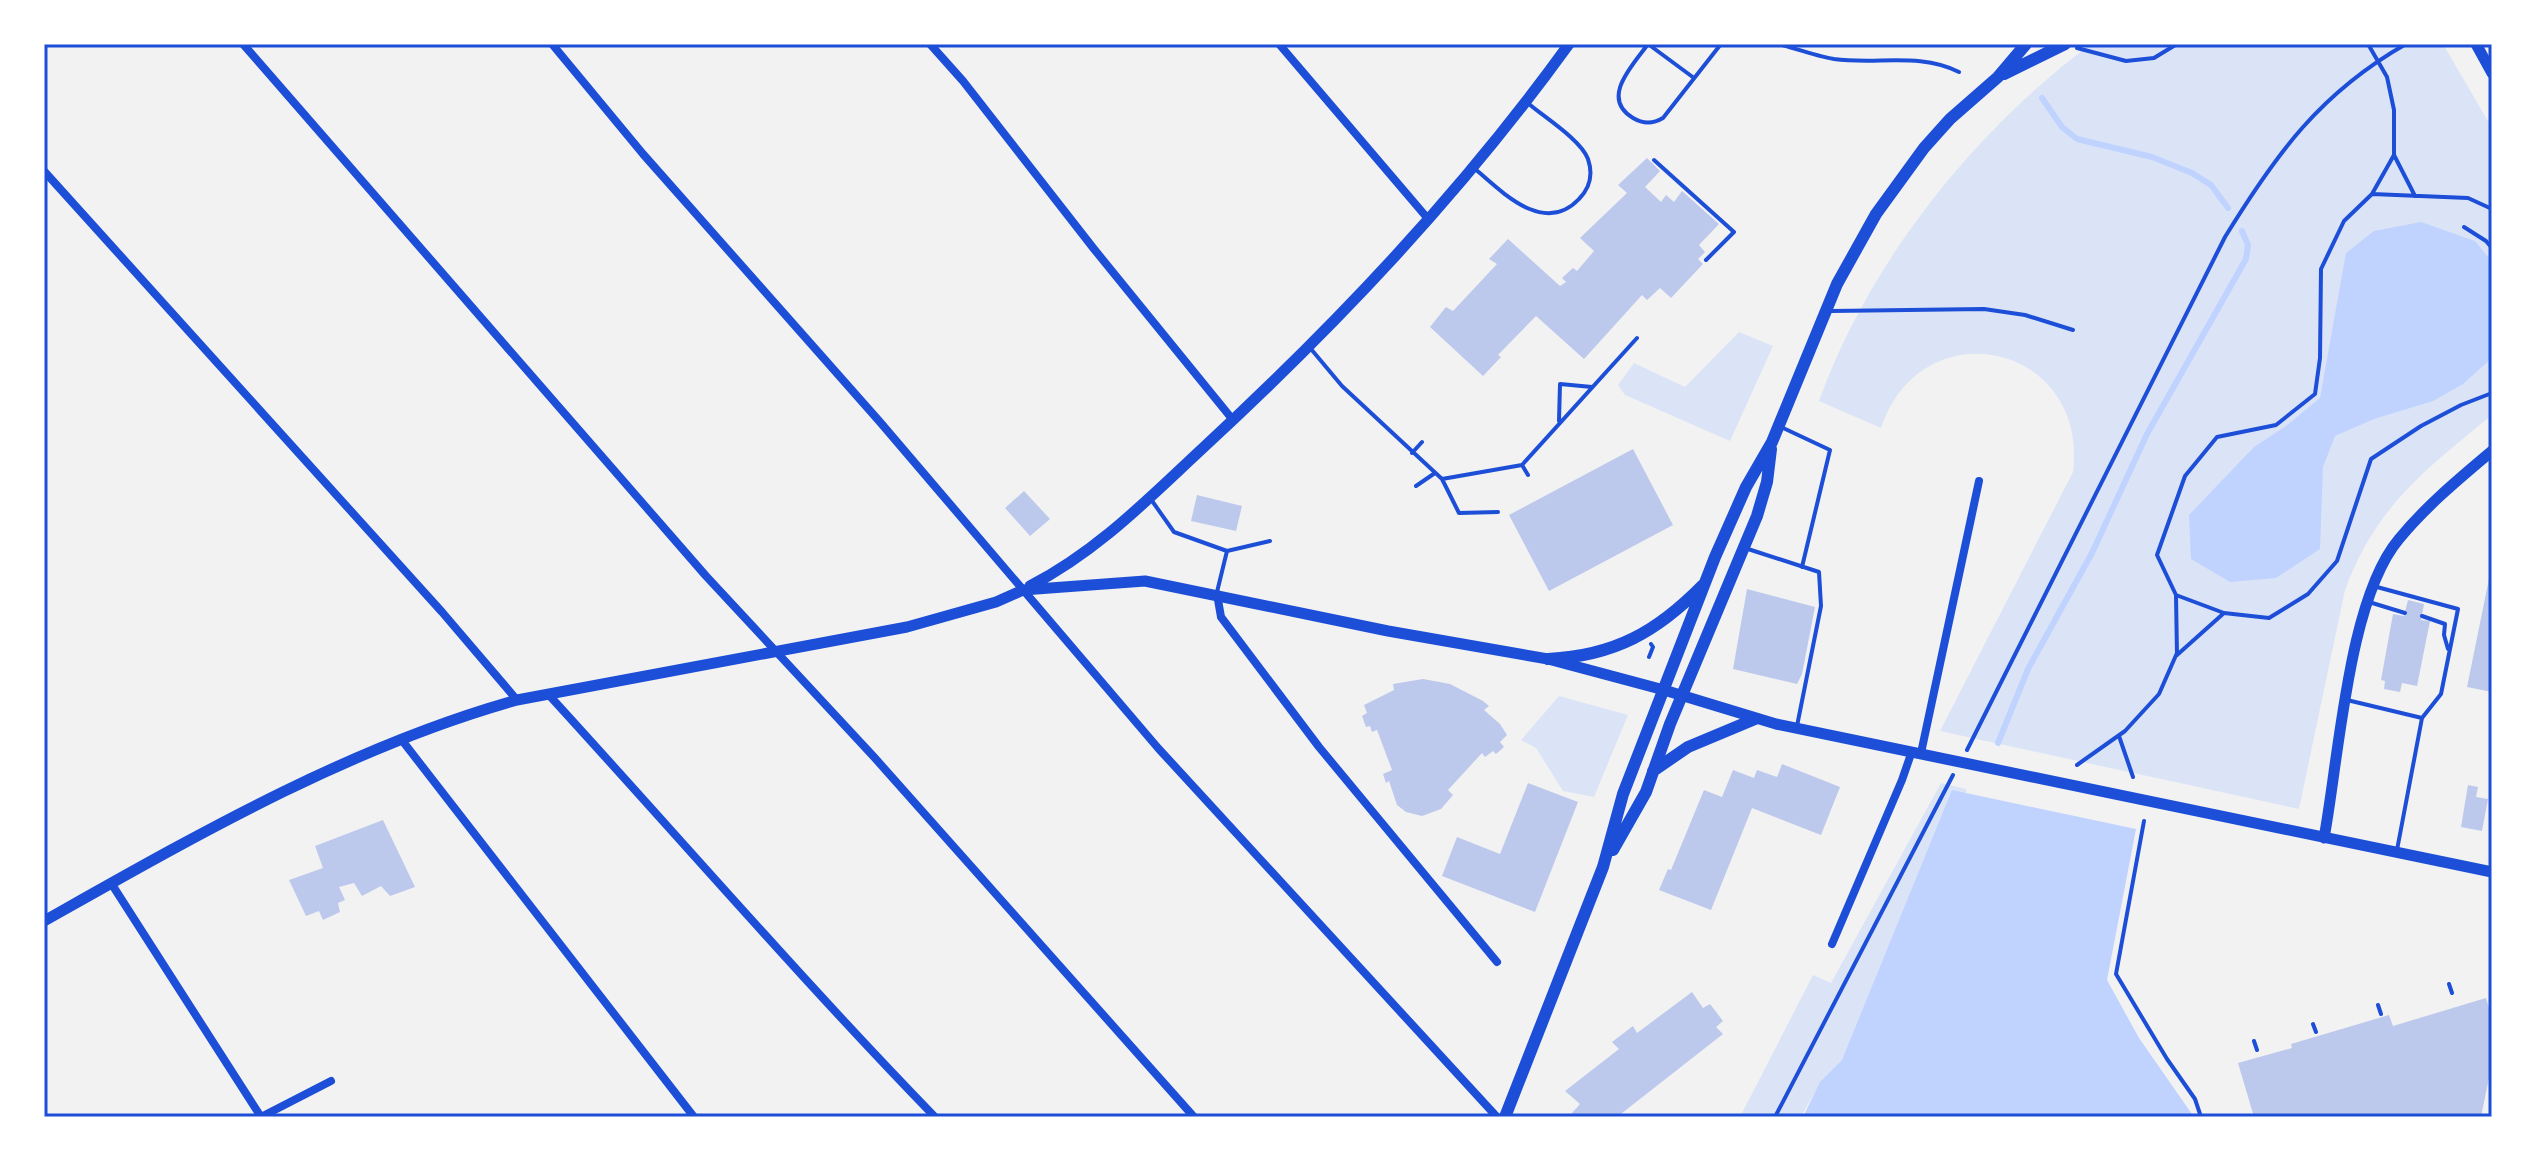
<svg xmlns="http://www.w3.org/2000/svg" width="2536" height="1161" font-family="'Space Grotesk',sans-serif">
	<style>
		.green { fill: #dbe4f7 }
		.water { fill: #bfd3fe }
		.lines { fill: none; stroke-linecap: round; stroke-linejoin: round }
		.stream { stroke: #bfd3fe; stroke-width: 6 }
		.building { fill: #bdc9ec }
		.path { stroke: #1d4ed8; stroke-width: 4 }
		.service { stroke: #1d4ed8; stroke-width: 4 }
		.minor { stroke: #1d4ed8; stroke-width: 8 }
		.tertiary { stroke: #1d4ed8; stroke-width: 11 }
		.secondary { stroke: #1d4ed8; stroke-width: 12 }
		.neatline { fill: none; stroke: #1d4ed8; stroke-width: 3 }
	</style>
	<rect width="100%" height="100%" fill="#f2f2f2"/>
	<path class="green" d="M2091,44H2443L2492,128V415C2425,470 2376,506 2345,590L2299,809L1940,731L2073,472C2089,344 1922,306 1881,428L1819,401C1869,262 1974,131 2091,44Z
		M1739,332L1773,346L1730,441L1625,395L1618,385L1634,363L1685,387Z
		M1559,696L1628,715L1594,797L1563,791L1536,748L1521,740Z
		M1941,783L1966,789L1967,800L1848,1061C1824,1072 1814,1094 1801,1117H1740L1813,975L1831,983Z"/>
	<path class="water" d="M2421,222L2475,241L2492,262V358L2463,384L2433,401L2374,419L2335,436L2323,467L2320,549L2276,578L2230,582L2191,559L2189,515L2254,447L2286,426L2320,398L2346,253L2374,231Z
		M1952,790L2136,829L2107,980L2139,1038L2194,1117H1803L1820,1082L1842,1060Z"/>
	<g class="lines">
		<path class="stream" d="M2042,98L2062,127L2077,139L2152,157L2192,173L2211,185L2228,208
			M1998,743L2028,669L2092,553L2147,434L2246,259L2248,245L2242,231"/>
	</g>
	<path class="building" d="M1647,158L1660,171L1645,187L1661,202L1666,195L1674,202L1682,191L1719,224L1699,245L1705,252L1698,259L1703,264L1671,298L1660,288L1647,300L1642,295L1584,359L1536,316L1498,355L1501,357L1483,376L1430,327L1446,307L1453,311L1497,264L1489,259L1508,239L1560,286L1566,282L1562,278L1573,268L1577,271L1594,251L1580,238L1627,193L1618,185Z
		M1633,449L1673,525L1549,591L1509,515Z
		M1024,491L1050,519L1030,536L1005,508Z
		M1197,495L1242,506L1236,531L1191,521Z
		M2491,569H2492V692L2467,687Z
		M1747,589L1815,607L1802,674L1797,684L1733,669Z
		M2408,600L2424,604L2421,620L2430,621L2417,686L2402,683L2400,692L2384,689L2385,681L2381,680L2393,614L2404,616Z
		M1423,679L1450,684L1483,701L1489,706L1484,710L1500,724L1507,735L1500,742L1504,747L1496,754L1493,751L1485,757L1482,753L1448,790L1453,795L1441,809L1422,816L1406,812L1397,805L1389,781L1386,783L1383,774L1392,770L1377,730L1372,732L1370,726L1366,727L1362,716L1367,713L1364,705L1394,690L1393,684Z
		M1782,764L1840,787L1821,835L1752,808L1711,910L1659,890L1668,869L1671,870L1704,790L1722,797L1733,770L1754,778L1757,770L1777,777Z
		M1528,783L1578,802L1535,912L1442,876L1457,837L1500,854Z
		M2468,785L2478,787L2476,797L2488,799L2482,831L2461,827Z
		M383,820L415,887L390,896L381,886L362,896L354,883L339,887L345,900L338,903L340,912L323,920L319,911L306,916L289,880L323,868L315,846Z
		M1692,992L1703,1008L1710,1004L1723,1021L1716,1027L1723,1034L1617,1117H1575L1572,1113L1580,1104L1565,1091L1619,1049L1612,1042L1633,1026L1637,1033Z
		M2486,998L2492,1018V1063L2481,1117H2254L2238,1063L2292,1048L2291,1044L2389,1015L2393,1026Z"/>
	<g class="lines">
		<path class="path" d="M1779,44C1797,49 1816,56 1834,59C1877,65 1919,52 1959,72
			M2368,44L2387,77L2394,110V155L2372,194L2344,221L2321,269L2320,358L2315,394L2276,425L2217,437L2185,476L2157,555L2176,595L2224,613L2269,618L2308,594L2337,561L2371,459L2421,426L2461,405L2492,393
			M2077,48L2126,61L2154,58L2177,44
			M2394,155L2415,196
			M1654,160L1734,232L1706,260
			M2372,194L2468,198L2492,209
			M2464,227L2486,241L2492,248
			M2176,596L2177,655L2224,613
			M1649,657L1653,647L1651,644
			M2119,736L2133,777
			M1967,750L2225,237C2276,154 2320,93 2406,44
			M2077,765L2125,731L2159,694L2177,653
			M2144,821L2116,974L2167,1059L2195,1099L2201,1117
			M2449,984L2452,993
			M2378,1005L2381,1014
			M2313,1024L2316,1032
			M2254,1041L2257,1050
			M1775,1117L1953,775"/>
		<path class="service" d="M1648,44C1634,64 1599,98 1633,118C1643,124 1653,124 1663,118L1721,44
			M1648,44L1694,78
			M1474,168C1502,192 1544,236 1579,199C1590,188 1593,174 1588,159C1581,140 1544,117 1529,104
			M1831,311L1984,309L2025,315L2073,330
			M1311,349L1342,386L1442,479L1522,465L1637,338
			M1559,421L1560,384L1592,387
			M1781,427L1830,450L1802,567
			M1412,453L1422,442
			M1522,465L1528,475
			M1442,479L1459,513L1498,512
			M1416,486L1435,473
			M1150,498L1174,532L1227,551L1217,592
			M1748,549L1819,572L1821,606L1797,726
			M1227,551L1270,541
			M2377,587L2458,609L2441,694L2422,718
			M2369,602L2405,613
			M2422,616L2445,624L2444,635L2448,649
			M2347,700L2422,718L2397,850"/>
		<path class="minor" d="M243,44L706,576L874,757L1194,1117
			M552,44L643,154L880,422L1158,748L1497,1117
			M930,44L963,81L1094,249L1233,420
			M1279,44L1429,220
			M44,171L442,612L517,700
			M1217,594L1221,617L1319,747L1497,962
			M548,694C677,835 802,980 935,1117
			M401,739L694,1117
			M1921,753L1979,481
			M111,883L261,1117
			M1832,944L1902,780L1912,751
			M261,1117L331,1081"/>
		<path class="tertiary" d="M2476,44L2492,73
			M1030,586C1098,551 1149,498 1204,447C1338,323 1462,192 1569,44
			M2324,838C2339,758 2348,599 2399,539C2426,506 2460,478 2492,451
			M44,921C195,836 349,747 517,700L907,627L996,602L1023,590L1145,581L1388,631L1548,659L1664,690L1776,724L2492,872"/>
		<path class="secondary" d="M2004,74L2065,44
			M1548,659C1614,656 1657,632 1703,585
			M1653,771L1688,747L1755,719
			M1613,850L1646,792L1670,724L1757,516L1767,482L1771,449
			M1505,1117L1603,867L1623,794L1715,557L1746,487L1772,442L1837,284L1876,214L1924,148L1950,119L1998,77L2026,44"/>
	</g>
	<rect width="2536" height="1161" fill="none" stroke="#ffffff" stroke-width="92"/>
	<rect x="46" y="46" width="2444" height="1069" class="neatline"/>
</svg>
